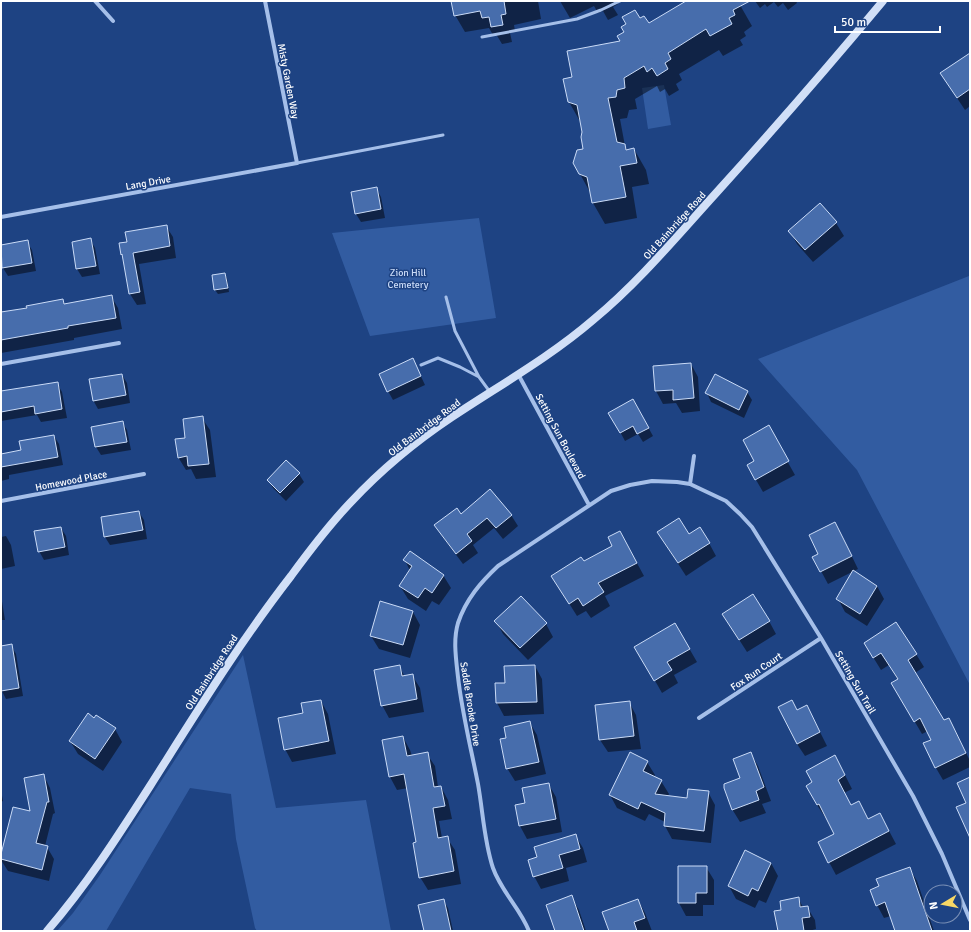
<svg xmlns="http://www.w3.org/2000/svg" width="971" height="932" font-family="Signika,sans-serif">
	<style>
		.green { fill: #325ca1 }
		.shadow { fill: #0007 }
		.building { fill: #476dac; stroke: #cadbf7 }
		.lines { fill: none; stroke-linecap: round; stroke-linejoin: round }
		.service { stroke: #a5bfe9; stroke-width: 3 }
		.minor { stroke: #a5bfe9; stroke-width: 4 }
		.secondary { stroke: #d1dff7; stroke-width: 8 }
		.labels { text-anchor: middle; stroke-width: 3; stroke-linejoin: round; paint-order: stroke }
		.street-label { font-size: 10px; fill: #fff; stroke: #1e4383 }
		.park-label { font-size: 10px; fill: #cadbf7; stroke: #1e4383 }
	</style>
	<rect width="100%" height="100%" fill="#1e4383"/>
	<path class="green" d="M664,85L671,125L648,129L642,88Z
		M479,218L496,318L370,336L332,233Z
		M969,276L970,279V685L857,470L758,359Z
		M243,655L276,808L366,800L391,931H257L255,928L236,839L231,794L190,788L106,931H57L73,913L100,875Z"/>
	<path class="shadow" d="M452,1H538L541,19L514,25L515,31L510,33L512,42L502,44L496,34L493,35L489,28L465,32L455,15Z
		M560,1H617L618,4L613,7L618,15L608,20L603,11L598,13L594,6L570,18Z
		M688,1H735L740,5L752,26L744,32L746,36L740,40L743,45L723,56L719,50L679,74L682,80L676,84L679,90L669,96L665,89L660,92L657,86L635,99L637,109L629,110L627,118L620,119L625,146L627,150L634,149L646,170L649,184L632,187L637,218L605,224L593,203L591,194L580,174L584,150L583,132L581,123L569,102L573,78L621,42L625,33L639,19L648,25Z
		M755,1H796L797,3L788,10L783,3L778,7L774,2L767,7L765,4L760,8Z
		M970,54V106L965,110L949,86Z
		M376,188L381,197L385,218L361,222L356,214Z
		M820,204L836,223L844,236L813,262L797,244L790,231Z
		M166,226L173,237L176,258L139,264L146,304L137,305L130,294L124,258L122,254L128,243Z
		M90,239L95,248L100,274L82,277L77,269Z
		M27,242L32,250L36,271L8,276L3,268L1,246Z
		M224,274L227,278L229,292L218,294L215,290L213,276Z
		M111,296L118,308L122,329L74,338V340L1,353V313L63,300L65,305Z
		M691,364L698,377L700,411L682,413L676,403L663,404L656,391L654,367Z
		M417,368L425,385L393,400L388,391Z
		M122,375L127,383L130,403L98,409L93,400Z
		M57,383L62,392L67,418L41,422L37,415L1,421V392Z
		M747,392L752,400L744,418L711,402L707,393Z
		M633,400L653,436L643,442L638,434L625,441L610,413Z
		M202,418L210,430L216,477L196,479L191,469L186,470L178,457L187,439Z
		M122,422L127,430L131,450L101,455L96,447L92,427Z
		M768,427L795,475L763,492L748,466L756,462Z
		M54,436L59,444L63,465L9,475V479L1,481V455L22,451Z
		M299,474L304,482L286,501L273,488L268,480Z
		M139,512L144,520L147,539L110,545L105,537Z
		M461,515H511L518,526L503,539L494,528L473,545L478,553L463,564L442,536L436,525Z
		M61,528L66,536L69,555L44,560L39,551Z
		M620,532L644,576L605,596L610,606L591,618L586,611L577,616L560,589L583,562L614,547Z
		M689,535L709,543L716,556L686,576L666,545Z
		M6,536L11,545L15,566L1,569V537Z
		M842,536L858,569L828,584L821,571Z
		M405,560L443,575L451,588L439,605L432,601L426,611L408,599L400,586L410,571Z
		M877,586L884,599L867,626L845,612L838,599Z
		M1,595L5,620H1Z
		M413,612L420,625L410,658L379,649L371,636Z
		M496,621L546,624L553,637L528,660L503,634Z
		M769,621L776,634L747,652L731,627Z
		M675,624L697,662L674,675L678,683L662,693L636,647Z
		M865,644L916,654L924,667L915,673L943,721L956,732L970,761V767L943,780L936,768L932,740L928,731L922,734L892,683L898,680L889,665L881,670Z
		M11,645L16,654L23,696L6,699L1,689V647Z
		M399,666L405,677L412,675L420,688L424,712L389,718L382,705Z
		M535,666L542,679L544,714L504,716L497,703L506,684Z
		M321,701L328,714L336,754L292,762L285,749L304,714Z
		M629,702L636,715L641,749L608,752L600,740Z
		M807,706L827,746L805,756L797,744V711Z
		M95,719L115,729L122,742L103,771L78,754L70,741Z
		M530,723L537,735L546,774L515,781L507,768V738Z
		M403,737L410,750L412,756L427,754L435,766L438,787H441L448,800L452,819L439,821L442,838H447L455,850L461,884L428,890L420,877L417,843L408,788L397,790L390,777L384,740Z
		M751,754L758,766L771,801L762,804L766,813L740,822L732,809L724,785L741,779Z
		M647,762L655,775L654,777L661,781L669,794L668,796L688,799L708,792L715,805L711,843L672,839L665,826V822L649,814L645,821L617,808L610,795Z
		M842,769L852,789L844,793L851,806L868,820L887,827L896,844L836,875L829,862L835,834L826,817H825L817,805Z
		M44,776L50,788L55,813L53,814L45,846L47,847L54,859L49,881L8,871L1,860V858L31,813Z
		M549,785L556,797L562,832L527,839L520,826L526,804Z
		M1,790L3,801L1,802Z
		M575,835L583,848L587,862L566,868L569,881L541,889L534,876L538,858Z
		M771,863L778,876L766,903L759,900L755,908L736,899L729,886Z
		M706,867L714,880V905H703V916H686L679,903Z
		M909,868L917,881L934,931H896L891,916L884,918L877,905L880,887Z
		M571,897L579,910L586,931H556Z
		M798,898L803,907H807L815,920L816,929L809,931H779L782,911Z
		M443,900L448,908L453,931H425Z
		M638,900L645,913L652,931H610Z"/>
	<path class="building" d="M451,1H504L506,14L501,15L503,25L491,27L489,17L482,18L480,11L454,16Z
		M686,1H750L733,10L735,15L729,18L732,24L710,36L706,29L668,53L671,59L665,63L668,69L657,76L652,68L647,72L644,66L624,78L625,88L617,90L616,97L608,98L617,142L625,144L626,150L634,148L637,163L620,166L626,197L592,203L587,177L579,174L573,163L577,150L583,149L581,137L582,132L577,105L568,102L563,79L572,77L567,51L620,41L617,36L624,32L621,27L626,24L622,17L635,10L640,18L644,16L649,23Z
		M970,53V89L957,98L940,73Z
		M377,187L381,209L355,214L351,192Z
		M820,203L837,222L805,250L788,231Z
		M167,225L170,246L133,253L140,292L129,294L122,254L121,255L119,243L127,242L125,232Z
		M91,238L96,266L76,269L72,242Z
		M28,240L32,263L2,268L1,245Z
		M225,273L228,288L214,290L212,275Z
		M112,295L116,318L68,326V328L1,340V312L27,308L26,306L63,299L64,304Z
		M413,358L421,376L387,392L379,374Z
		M691,363L694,398L673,400V390L655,391L653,366Z
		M122,374L126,395L93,401L89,379Z
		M715,374L748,391L739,410L705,393Z
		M58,382L62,409L35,414L34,406L1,412V391Z
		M633,399L649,428L637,434L633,426L620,433L608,413Z
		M203,416L209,464L188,466L187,456L178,458L175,439L185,438L183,419Z
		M123,421L127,442L95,447L91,427Z
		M769,425L789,461L755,480L747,465L754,461L743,440Z
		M54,435L58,457L1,467V454L21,450L19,441Z
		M286,460L300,473L280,493L267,480Z
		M490,489L512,515L496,528L487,518L467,534L472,541L456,554L434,525L457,508L461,514Z
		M139,511L143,530L104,537L101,517Z
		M679,518L689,534L700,527L710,543L678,563L657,532Z
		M835,522L852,556L820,572L812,557L818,554L809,535Z
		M61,527L65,547L38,552L34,531Z
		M620,531L637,563L598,583L604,592L583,606L578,598L569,604L551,576L581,557L584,561L612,546L608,537Z
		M410,551L444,575L432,593L425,588L418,598L399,586L412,566L403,560Z
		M853,570L877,586L860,614L836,599Z
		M753,594L770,621L739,640L722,614Z
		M521,596L547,623L520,648L494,621Z
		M380,601L413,611L403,645L370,636Z
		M896,622L917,654L908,660L944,720L949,718L966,753L935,768L923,743L931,740L920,718L914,722L891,683L898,679L881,653L873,658L864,643Z
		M675,623L690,649L667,662L672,670L654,681L634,647Z
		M12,644L19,688L1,691V646Z
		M400,665L402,676L413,674L417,699L381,706L374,670Z
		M535,665L537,702L496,703L495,683H505L504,666Z
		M321,700L329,741L284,750L278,718L303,713L301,703Z
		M792,700L797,710L807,705L820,732L797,744L778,707Z
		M630,701L634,736L599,740L595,705Z
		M88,713L94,718L96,715L116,728L95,759L69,741Z
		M530,721L539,762L506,769L500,739L506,738L504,727Z
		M403,736L407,756L428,752L434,787L441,786L445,806L433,808L438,838L448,836L454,871L419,878L413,843L416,842L404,774L389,777L382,740Z
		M630,752L648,761L643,771L662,780L655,794L687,798L688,789L709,791L704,831L664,826L665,813L641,802L638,809L609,795Z
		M751,752L764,787L756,791L759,800L732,810L724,788V784L740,778L733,759Z
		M835,755L845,775L838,780L851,805L859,801L868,819L880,813L889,831L828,863L818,842L834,834L819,804L817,805L806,786L812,782L806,771Z
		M44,774L49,802H47L36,843L48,846L42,870L1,859V854L13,807L30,811L24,778Z
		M970,777V838L956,807L966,803L957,783Z
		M549,783L556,819L519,826L515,805L525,803L522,788Z
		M576,834L580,849L559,855L563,868L533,877L528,860L537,857L534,847Z
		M745,850L771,863L758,891L752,888L748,896L728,886Z
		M678,866H707V893H696V903H678Z
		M910,867L918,891L932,931H895L885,902L876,906L870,890L879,886L876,879Z
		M572,895L584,931H555L546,905Z
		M799,897L800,907L808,906L810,917L802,918L804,931H778L774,911L781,910L780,901Z
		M444,899L451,931H424L418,905Z
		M638,899L645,918L634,922L637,931H609L602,912Z"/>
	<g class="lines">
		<path class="service" d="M482,37L577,19L601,10L620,1
			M297,163L443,135
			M446,297L455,331L479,377
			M421,365L438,358L460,367L479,377L490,392"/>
		<path class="minor" d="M95,1L113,21
			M1,217L297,163L265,1
			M1,364L119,343
			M518,374L589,505
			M690,484L694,456
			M1,501L144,474
			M699,718L821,638
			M529,931C520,908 501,891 493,868C484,841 483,812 478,784C471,748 462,713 458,677C456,659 453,640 458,623C466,599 481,582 498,566L611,491L630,485L652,481L677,482L690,484L726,501L740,514L752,527L821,638L913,796L942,854L970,920"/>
		<path class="secondary" d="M47,931C86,886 118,836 150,786C195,715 239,643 291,576C310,550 329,525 351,502C381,470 416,441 452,417C500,385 550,357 593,320C639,282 677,236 717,192C773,130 829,66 883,1"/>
	</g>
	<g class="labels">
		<g class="street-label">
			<text transform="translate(289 81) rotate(79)" y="4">Misty Garden Way</text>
			<text transform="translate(148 182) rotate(-10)" y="4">Lang Drive</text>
			<text transform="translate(674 225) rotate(-48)" y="4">Old Bainbridge Road</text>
			<text transform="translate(424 427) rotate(-37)" y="4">Old Bainbridge Road</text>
			<text transform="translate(561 436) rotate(62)" y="4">Setting Sun Boulevard</text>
			<text transform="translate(71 480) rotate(-11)" y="4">Homewood Place</text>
			<text transform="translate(756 671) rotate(-34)" y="4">Fox Run Court</text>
			<text transform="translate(211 672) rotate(-57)" y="4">Old Bainbridge Road</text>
			<text transform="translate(856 682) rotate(60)" y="4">Setting Sun Trail</text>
			<text transform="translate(471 704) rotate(81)" y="4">Saddle Brooke Drive</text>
		</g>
		<g class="park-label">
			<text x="408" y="276">Zion Hill<tspan x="408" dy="12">Cemetery</tspan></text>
		</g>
	</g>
	<rect width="971" height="932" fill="none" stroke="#ffffff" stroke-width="4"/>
	<g transform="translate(943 904) rotate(260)"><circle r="19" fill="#1e4383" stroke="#788eb5"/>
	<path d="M0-3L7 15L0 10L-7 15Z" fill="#f8d865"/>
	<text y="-6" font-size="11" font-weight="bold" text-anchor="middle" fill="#ffffff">N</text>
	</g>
	<path d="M835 26v6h105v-6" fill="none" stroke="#ffffff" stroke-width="2"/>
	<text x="841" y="26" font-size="12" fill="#ffffff" stroke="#1e4383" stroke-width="3" paint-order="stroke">50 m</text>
</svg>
